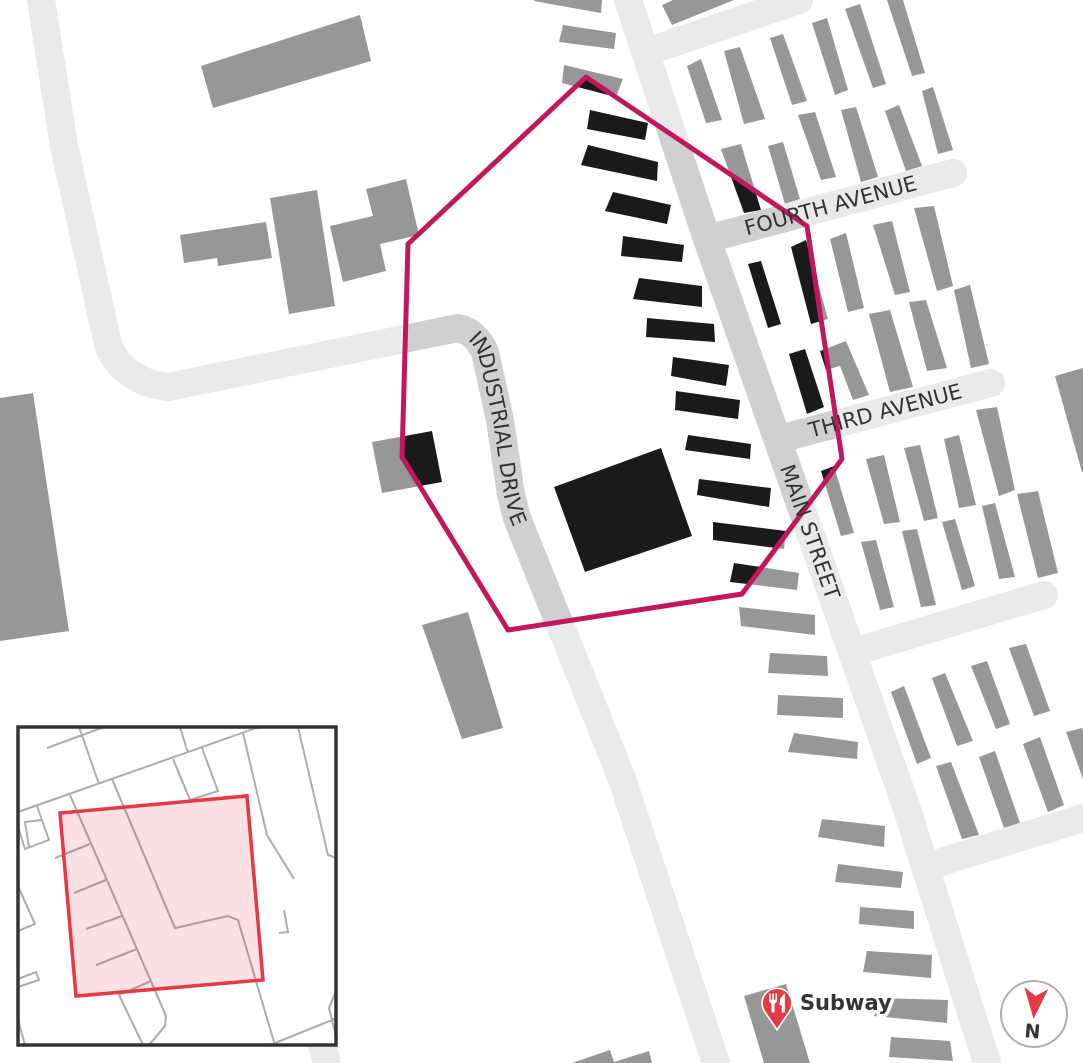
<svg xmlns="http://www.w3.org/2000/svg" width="1083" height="1063" font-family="'DejaVu Sans',sans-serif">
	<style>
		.building { fill: #1a1a1a }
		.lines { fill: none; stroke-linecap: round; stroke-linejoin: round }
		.minor { stroke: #d0d0d0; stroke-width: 28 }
		.marked { fill: none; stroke: #c2185b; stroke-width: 5; stroke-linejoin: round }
		.labels { text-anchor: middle; stroke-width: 7; stroke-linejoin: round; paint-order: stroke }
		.street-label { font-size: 21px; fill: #333; stroke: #fff }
		.poi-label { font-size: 21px; font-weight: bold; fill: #333; stroke: #fff; text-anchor: start }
		.inset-road { fill: none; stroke: #adadad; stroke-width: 2 }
		.view { fill: #e63946; fill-opacity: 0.15; stroke: #e63946; stroke-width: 3.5 }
		.inset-edge { fill: none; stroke: #333; stroke-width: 3.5 }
	</style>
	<rect width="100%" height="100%" fill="#fff"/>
	<path class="building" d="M534,0H602L601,13L534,1Z
		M673,0H734L672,25L662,5Z
		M887,0H903L925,73L912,76Z
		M860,4L886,84L873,88L845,9Z
		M360,15L371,61L213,108L201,66Z
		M827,18L848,90L835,95L812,23Z
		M563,25L616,33L614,49L559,42Z
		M783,34L807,101L792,105L770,38Z
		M740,47L765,119L744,124L724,51Z
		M701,59L722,120L706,123L687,66Z
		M564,65L623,79L616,97L562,83Z
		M933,87L953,150L938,154L922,91Z
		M899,105L922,166L906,171L885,111Z
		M856,107L878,177L861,182L841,110Z
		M590,110L648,123L645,140L587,129Z
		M815,112L836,177L821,180L798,115Z
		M783,142L800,199L785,204L768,146Z
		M741,144L761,210L744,213L721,149Z
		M588,145L658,162L657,181L581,165Z
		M406,179L419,235L380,244L386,271L343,282L330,226L373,216L366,189Z
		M317,190L335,306L289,314L270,198Z
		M613,192L671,205L667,224L605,211Z
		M934,206L953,286L937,291L914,208Z
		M892,221L910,292L895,295L873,225Z
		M266,222L272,258L218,266L217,258L184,263L180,235Z
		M846,233L864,308L848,312L830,239Z
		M623,236L684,245L682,262L621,256Z
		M806,240L828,319L811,324L791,247Z
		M761,261L781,324L768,328L748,264Z
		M639,278L702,286V307L633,299Z
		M970,285L989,364L971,368L954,290Z
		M926,300L947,368L927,371L909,302Z
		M890,310L913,387L890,392L869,314Z
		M647,318L714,324L715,342L646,337Z
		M846,341L869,395L853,400L840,366L826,370L820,351Z
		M805,349L824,407L807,414L789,354Z
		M673,357L729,365L726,386L671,376Z
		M1083,368V472H1082L1055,376Z
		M676,391L740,400L738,419L675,410Z
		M33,393L69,631L0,641V398Z
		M997,407L1015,490L999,496L976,410Z
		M432,431L442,482L382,493L372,442Z
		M688,435L751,444L750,459L685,450Z
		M959,435L976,505L959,508L944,439Z
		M920,445L938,518L924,521L904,448Z
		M661,448L692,536L585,572L554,487Z
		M884,455L900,522L884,524L866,459Z
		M834,466L854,533L841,536L821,471Z
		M699,479L771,488L769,507L697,495Z
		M1038,491L1058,573L1038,578L1017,494Z
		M995,503L1015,577L999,579L982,506Z
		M955,519L975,586L962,590L942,522Z
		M713,522L786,531L784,549L713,540Z
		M917,529L936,605L921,607L902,531Z
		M876,540L894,607L880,610L861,542Z
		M734,563L799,573L797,590L730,582Z
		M739,607L815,615V635L741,626Z
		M468,612L503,728L462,739L422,625Z
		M1026,644L1050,711L1034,716L1009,648Z
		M770,653L827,656L828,676L768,673Z
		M987,661L1010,724L996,729L971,666Z
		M945,673L973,741L957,746L932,678Z
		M904,686L931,758L917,764L891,692Z
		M778,695L843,698V718L777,715Z
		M1082,728L1083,731V779L1066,732Z
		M794,733L858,742L857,759L788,752Z
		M1040,737L1064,805L1048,812L1023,744Z
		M995,751L1020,823L1004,828L979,757Z
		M951,762L979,835L962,839L936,766Z
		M822,819L885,826L884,847L818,837Z
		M838,864L903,872L901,888L835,882Z
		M860,907L914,911V929L859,924Z
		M867,951L932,955L931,978L863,972Z
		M786,984L810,1063H764L744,996Z
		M880,998L948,1000L947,1023L874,1016Z
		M891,1037L950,1041L953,1061L889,1057Z
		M610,1050L614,1062L649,1051L652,1063H572Z"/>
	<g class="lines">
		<g class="minor">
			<path id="s1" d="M41,0L64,146L108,344C116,369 142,385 168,387L458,328C472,331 479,340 485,352L500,420L511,495L517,518L622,779L716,1063"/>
			<path id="s2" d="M628,0L707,239L906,806L987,1063"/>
			<path d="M646,52L799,0"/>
			<path id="s3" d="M707,239L953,173"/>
			<path id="s4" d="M779,439L991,383"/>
			<path d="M853,652L1044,595"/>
			<path d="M925,867L1083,818"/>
			<path d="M322,1044L327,1063"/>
		</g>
	</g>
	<path d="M0 0H1083V1063H0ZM586,77L807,226L842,459L742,594L508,630L402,457L408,244Z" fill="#fff" fill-opacity=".55" fill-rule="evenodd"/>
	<path class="marked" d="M586,77L807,226L842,459L742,594L508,630L402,457L408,244Z"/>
	<defs>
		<g id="restaurant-pin" transform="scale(1.575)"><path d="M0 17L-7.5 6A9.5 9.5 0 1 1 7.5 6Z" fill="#e63946" stroke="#fff"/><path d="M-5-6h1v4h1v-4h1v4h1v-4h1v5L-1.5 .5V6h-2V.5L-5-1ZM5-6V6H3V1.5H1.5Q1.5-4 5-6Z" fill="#fff"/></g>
	</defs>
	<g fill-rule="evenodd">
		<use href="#restaurant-pin" x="777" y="1003"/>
	</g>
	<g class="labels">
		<g class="street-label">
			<text dy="7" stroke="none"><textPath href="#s3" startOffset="128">FOURTH AVENUE</textPath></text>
			<text dy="7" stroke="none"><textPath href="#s4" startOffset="110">THIRD AVENUE</textPath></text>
			<text dy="7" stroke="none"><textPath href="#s1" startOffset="840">INDUSTRIAL DRIVE</textPath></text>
			<text dy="7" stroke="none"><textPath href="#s2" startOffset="562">MAIN STREET</textPath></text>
		</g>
		<g class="poi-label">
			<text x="800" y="1010">Subway</text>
		</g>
	</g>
	<g transform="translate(18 727)">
		<rect width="318" height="318" fill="#fff"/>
		<path class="inset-road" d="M61,0L81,57M162,0L170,26M280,0L310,128L319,131M225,6L249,108L276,152M29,21L86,0M155,32L172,73L200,64L184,21M94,52L157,201L210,189L220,193L256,315M52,68L148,289L147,299L131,318M0,85L241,0M0,100L7,122L31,113L19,79M11,120L7,95L24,93M37,131L72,117M0,159L17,197L0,204M56,166L88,153M68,202L104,189M261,206L270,205L266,183M78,238L119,222M0,252L18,245L21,253L0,260M319,262L311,281L319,313M0,293L7,318M125,318L101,268L133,254M252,318L319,291"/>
		<path class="view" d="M229,69L245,253L58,269L42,86Z"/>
		<rect width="318" height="318" class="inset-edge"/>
	</g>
	<g transform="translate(1034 1014) rotate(185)"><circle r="33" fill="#ffffff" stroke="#adadad" stroke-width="2"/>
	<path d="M0-5L12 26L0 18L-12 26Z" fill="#e63946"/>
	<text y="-10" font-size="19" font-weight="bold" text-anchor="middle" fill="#333333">N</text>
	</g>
</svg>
